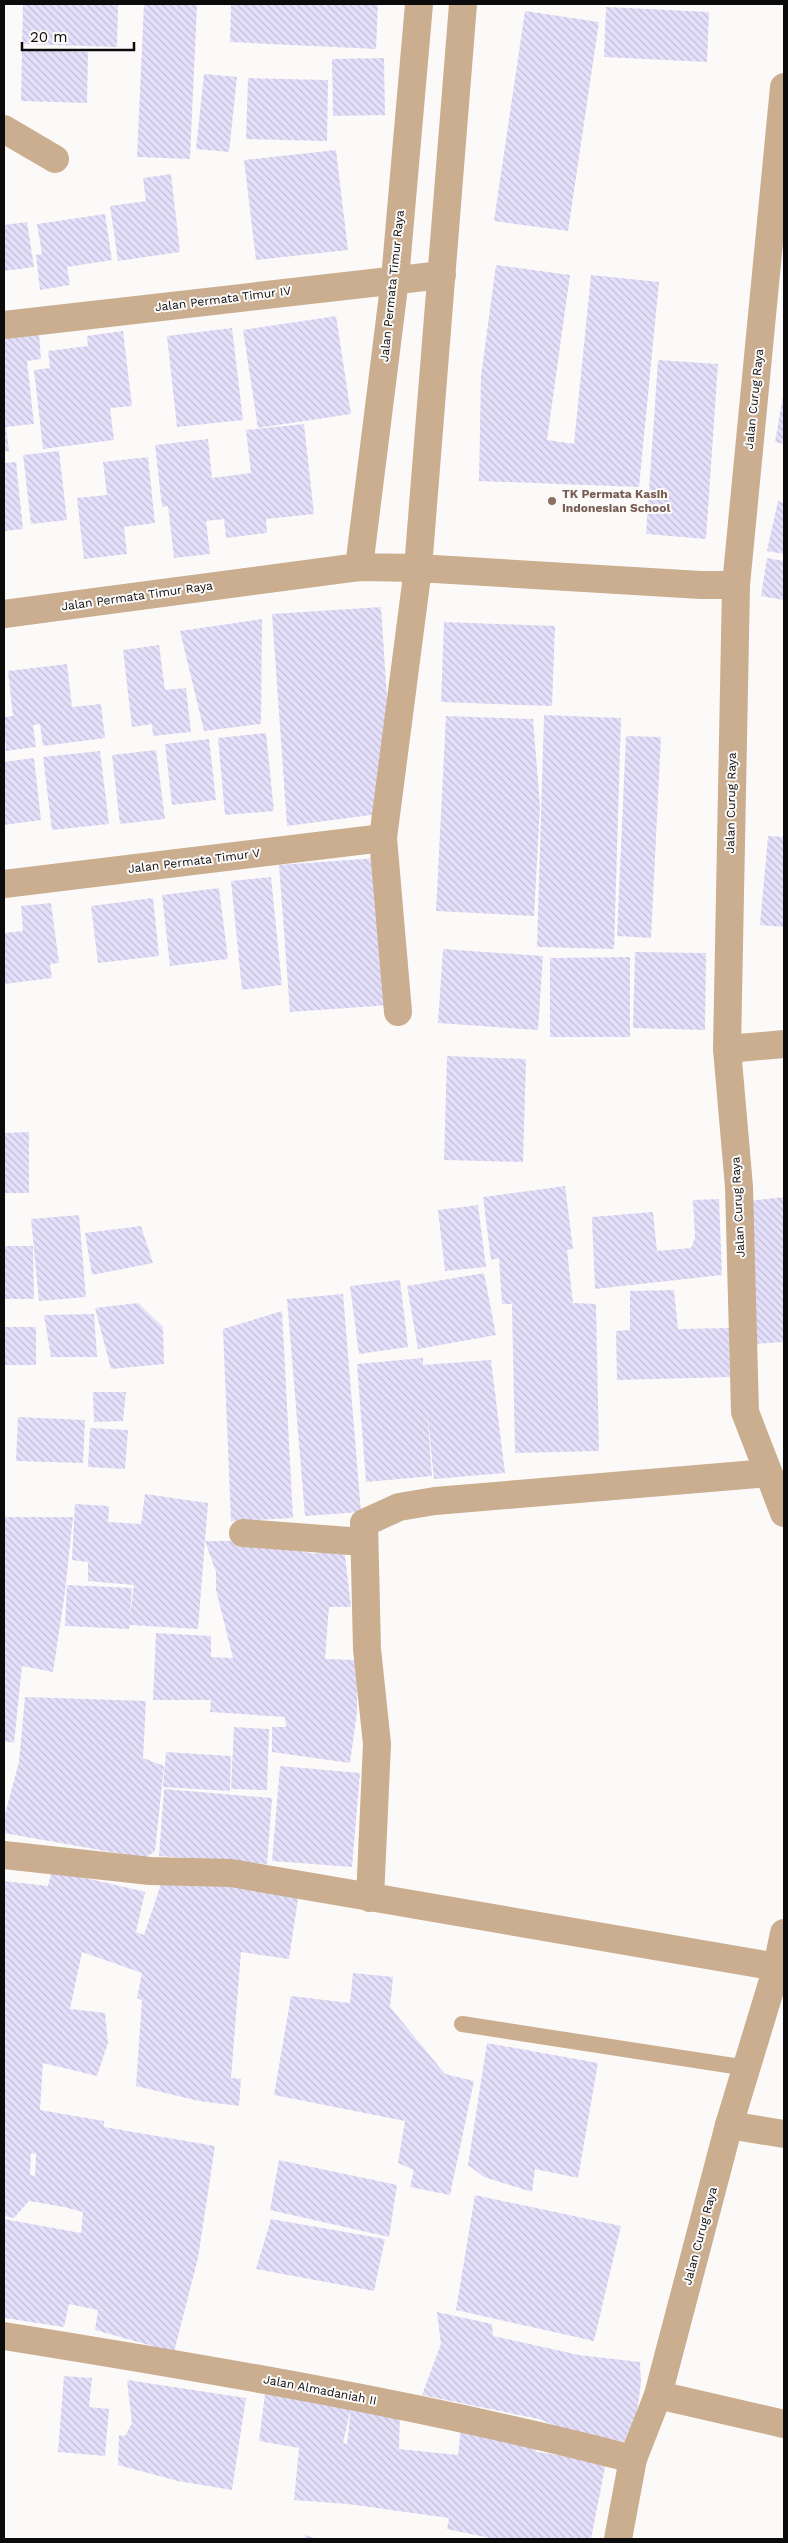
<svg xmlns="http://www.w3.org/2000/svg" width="788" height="2543" font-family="'Work Sans',sans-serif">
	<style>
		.building { fill: url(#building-back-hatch); fill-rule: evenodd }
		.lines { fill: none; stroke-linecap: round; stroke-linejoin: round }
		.service { stroke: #cbae8f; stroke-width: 16 }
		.minor { stroke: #cbae8f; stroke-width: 28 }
		.tertiary { stroke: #cbae8f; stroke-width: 28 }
		.education-dot { fill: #8d6e63; stroke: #fcfaf8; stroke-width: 2 }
		.labels { text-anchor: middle; stroke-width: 4; stroke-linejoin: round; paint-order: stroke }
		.street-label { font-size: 12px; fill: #0c0b0b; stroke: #fcfaf8 }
		.education-label { font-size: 12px; font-weight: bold; fill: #785e54; stroke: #fcfaf8; text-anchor: start }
	</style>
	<defs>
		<pattern id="building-back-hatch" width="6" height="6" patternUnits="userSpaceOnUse" patternTransform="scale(1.25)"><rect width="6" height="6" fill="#e4dffa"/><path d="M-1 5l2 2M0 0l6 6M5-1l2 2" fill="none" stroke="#c2bed5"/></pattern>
	</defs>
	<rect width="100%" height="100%" fill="#fcfaf8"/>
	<path class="building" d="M23,4H118L117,47L22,44Z
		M144,4H197L190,159L137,157Z
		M231,4H378L376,49L230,42Z
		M606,7L709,12L707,62L604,57Z
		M525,11L599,22L568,231L494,221Z
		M22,50L88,52L87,103L21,101Z
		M384,58L385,115L333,116L332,59Z
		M204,74L237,77L229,152L196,149Z
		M248,78L328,80L327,141L246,139Z
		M336,150L348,250L256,260L244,160Z
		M171,174L180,252L118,261L110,206L146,201L143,178Z
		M105,214L112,260L67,267L70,285L40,290L36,255L42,254L37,224Z
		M27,222L34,267L4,271V225Z
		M496,265L570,275L547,440L574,444L591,275L659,282L639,487L479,481L481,376Z
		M336,316L351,414L258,428L243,330Z
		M232,328L243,420L177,427L167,336Z
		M123,331L132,406L110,408L114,440L43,449L34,370L50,368L48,351L88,346L87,336Z
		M39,334L41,359L27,361L34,424L6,427L9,451L4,452V338Z
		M658,360L718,364L706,539L646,534Z
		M783,396H784V444L775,442Z
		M304,424L314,514L266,519L267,533L226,538L224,519L206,521L210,554L174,558L168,506L162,507L155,445L208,439L212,478L251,473L246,430Z
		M59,451L67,520L31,524L23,455Z
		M148,457L155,523L124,527L127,554L84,559L77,498L107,495L103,462Z
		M16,462L23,529L4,531V463Z
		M778,501L784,503V554L767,551Z
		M767,558L784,561V600L761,596Z
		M381,607L388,713L379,814L287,826L272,614Z
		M262,619L261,724L204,731L180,631Z
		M444,622L555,626L552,706L441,702Z
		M159,645L165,690L186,688L191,732L153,736L152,724L132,727L123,650Z
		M67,664L72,707L101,704L105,738L43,746L40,724L33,725L36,747L6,751L4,717L13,716L8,671Z
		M544,715L621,718L614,949L537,947Z
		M446,716L533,719L540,806L534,916L436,911Z
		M266,733L274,811L225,815L218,738Z
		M626,736L661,737L651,938L617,936Z
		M209,739L216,800L172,805L165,744Z
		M156,750L165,819L120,824L112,755Z
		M100,751L109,824L52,830L43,757Z
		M34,758L41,820L4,825V762Z
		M768,836L784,837V927L760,925Z
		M378,858L390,1005L290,1012L279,865Z
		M271,877L282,985L242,990L231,881Z
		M219,888L228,959L170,966L162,895Z
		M153,898L159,956L98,963L91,906Z
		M51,903L59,963L50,964L52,978L4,984V933L23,931L21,906Z
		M443,949L543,956L538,1030L438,1023Z
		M635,952L706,953L705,1030L633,1028Z
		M630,957V1037H550V958Z
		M447,1056L526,1059L523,1162L444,1160Z
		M29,1132V1193H4V1133Z
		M565,1186L573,1249L567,1250L573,1303L596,1304L599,1451L515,1453L512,1304H502L499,1258L491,1260L483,1197Z
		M784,1197V1342L752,1344L747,1201Z
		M719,1199L722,1275L595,1289L592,1217L653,1212L657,1251L691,1248L695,1238L693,1200Z
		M478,1205L486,1267L445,1271L438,1210Z
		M79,1215L86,1297L39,1301L31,1219Z
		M141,1226L153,1263L92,1275L85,1233Z
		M4,1246H33L34,1299H4Z
		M484,1273L496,1335L418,1349L407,1286Z
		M400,1280L408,1347L359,1354L350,1286Z
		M674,1290L678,1329L729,1328L730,1377L617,1380L616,1331L630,1330V1291Z
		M343,1294L361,1512L305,1516L287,1299Z
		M138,1303L163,1327L164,1364L111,1369L95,1308Z
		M282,1311L293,1518L231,1521L223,1329Z
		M94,1314L97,1357H51L44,1315Z
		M4,1327H36V1365H4Z
		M423,1358V1365L491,1360L505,1473L434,1479L427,1409L432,1476L366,1482L357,1364Z
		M93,1392H126L123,1421L94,1422Z
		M18,1417L85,1420L83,1463L16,1461Z
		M90,1428L128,1430L125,1469L88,1467Z
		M145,1494L208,1503L198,1629L130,1625L129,1629L65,1626L67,1585L132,1588L130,1617L134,1585L88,1581V1562L72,1560L75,1504L109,1506L108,1522L141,1524Z
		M4,1517H73L65,1592L53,1672L22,1666L14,1743L4,1741Z
		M205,1541H271L272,1544L314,1554L344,1547L351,1607H329L325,1659L357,1660V1712L350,1763L272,1752V1727H286L285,1717L210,1712L211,1700H153L156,1633L211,1636V1657L233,1658L216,1590V1572Z
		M25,1697L146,1701L143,1758L164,1766L155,1851L145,1858L4,1833V1818L19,1762Z
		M234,1727L269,1729L267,1790L231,1789Z
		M166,1752L231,1756L230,1791L163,1787Z
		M280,1766L360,1773L352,1867L272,1861Z
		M164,1789L272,1798L267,1864L159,1856Z
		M52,1870L145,1892L136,1932L144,1935L163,1878L299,1892L289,1959L241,1952L231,2078L241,2079L239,2106L199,2101L136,2086L142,2000L137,1998L142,1973L82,1952L70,2009L105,2013L108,2043L97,2076L43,2063L40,2110L104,2121V2127L215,2146L198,2258L174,2352L95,2330L98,2310L69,2304L64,2327L4,2318V2219L81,2233L83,2212L64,2207L29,2201L14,2218L4,2216V1881L48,1886ZM31,2153L36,2154L35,2176L30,2175Z
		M353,1973L393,1977L390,2007L445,2074L474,2081L450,2195L410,2187L414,2170L398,2163L405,2121L274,2095L291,1996L350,2003Z
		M487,2043L598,2063L578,2178L535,2169L532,2192L484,2177L468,2165Z
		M279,2160L397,2185L389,2237L270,2210Z
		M475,2195L621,2226L594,2341L456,2310Z
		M271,2219L385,2239L374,2291L256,2269Z
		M437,2312L492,2324L493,2336L579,2355L640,2362L641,2383L633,2440L626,2442L570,2432L539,2419L422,2395L441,2344Z
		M64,2376L92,2378L89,2407L109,2409L105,2456L58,2452Z
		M127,2380L246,2398L232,2490L178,2481L118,2465L119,2435L125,2436L132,2423Z
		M266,2386L400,2414L399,2449L458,2455L461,2428L528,2441L537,2452L606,2462L591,2539H494L447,2529L449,2518L348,2504L294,2500L299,2448L259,2441ZM351,2407L347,2444L343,2443Z
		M305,2535L318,2539H305Z"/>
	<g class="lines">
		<path class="service" d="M462,2024L747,2068"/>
		<path class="minor" d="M4,129L55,159
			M4,325L442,275
			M359,567L395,279L419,4
			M4,614L359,567L418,568L701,585H736
			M4,884L383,838
			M398,1012L383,838L418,568L463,4
			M727,1049L784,1044
			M243,1533L363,1542
			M4,1855L150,1871L231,1873L777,1967
			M370,1898L377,1744L367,1649L364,1523L399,1507L435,1501L768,1473
			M729,2125L784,2134
			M4,2336C215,2370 425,2405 633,2459
			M658,2395L784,2424"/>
		<path class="tertiary" d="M784,87L736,585L727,1049L739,1187L745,1412L784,1513
			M618,2539L633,2459L658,2395L729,2125L777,1967L784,1933"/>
	</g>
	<circle class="education-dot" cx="552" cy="501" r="5"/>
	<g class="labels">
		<g class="street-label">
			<text transform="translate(392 286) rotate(-84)" y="4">Jalan Permata Timur Raya</text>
			<text transform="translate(223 299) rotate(-7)" y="4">Jalan Permata Timur IV</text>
			<text transform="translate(754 399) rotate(-84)" y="4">Jalan Curug Raya</text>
			<text transform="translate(137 596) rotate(-8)" y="4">Jalan Permata Timur Raya</text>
			<text transform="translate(731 803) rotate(-89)" y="4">Jalan Curug Raya</text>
			<text transform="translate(194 861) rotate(-7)" y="4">Jalan Permata Timur V</text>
			<text transform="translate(738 1207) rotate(-93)" y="4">Jalan Curug Raya</text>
			<text transform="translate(700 2236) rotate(-75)" y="4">Jalan Curug Raya</text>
			<text transform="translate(320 2390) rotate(11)" y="4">Jalan Almadaniah II</text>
		</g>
		<g class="education-label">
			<text x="562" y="498">TK Permata Kasih<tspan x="562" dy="14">Indonesian School</tspan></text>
		</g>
	</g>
	<rect width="788" height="2543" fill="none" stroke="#0c0b0b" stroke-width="10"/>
	<path d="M22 42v8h112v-8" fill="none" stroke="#0c0b0b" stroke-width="2.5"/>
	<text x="30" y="42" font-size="15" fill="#0c0b0b" stroke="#fcfaf8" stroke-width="4" paint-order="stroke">20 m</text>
</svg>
